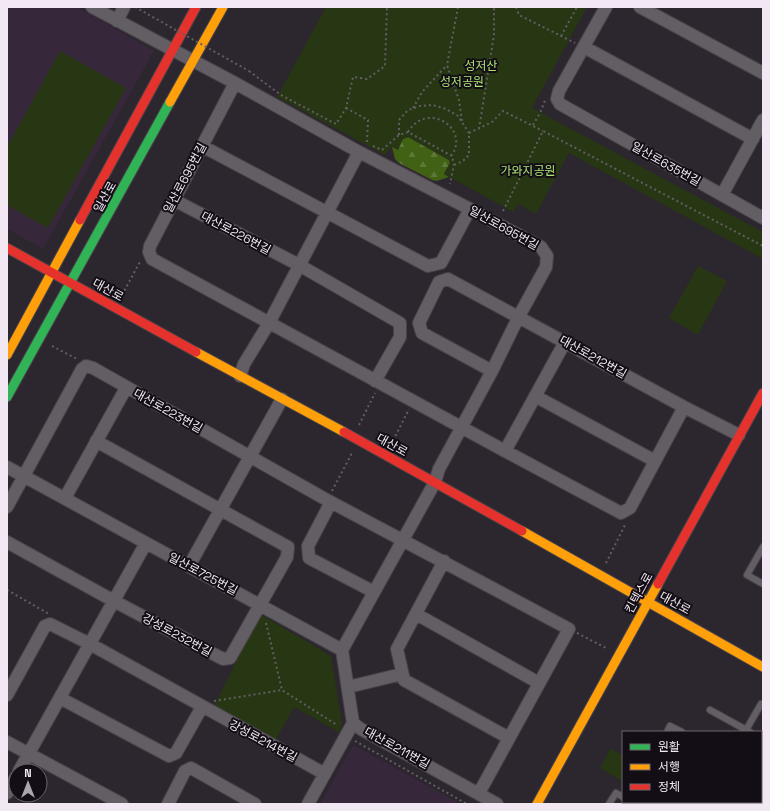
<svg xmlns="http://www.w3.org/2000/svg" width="770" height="811" font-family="'Space Grotesk','Noto Sans KR',sans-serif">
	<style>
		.built { fill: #37273b }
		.forest { fill: url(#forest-firs) }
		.green { fill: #273713 }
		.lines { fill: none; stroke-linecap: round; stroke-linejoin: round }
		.lane-casing { stroke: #49434a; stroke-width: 8 }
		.street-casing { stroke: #49434a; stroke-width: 14 }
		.fast-casing { stroke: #49434a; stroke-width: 11 }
		.slow-casing { stroke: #49434a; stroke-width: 11 }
		.jam-casing { stroke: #49434a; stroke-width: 11 }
		.path { stroke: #635d64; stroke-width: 2; stroke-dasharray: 2 3; stroke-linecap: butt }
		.lane { stroke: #635d64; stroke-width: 6 }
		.street { stroke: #635d64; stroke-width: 12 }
		.fast { stroke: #30b455; stroke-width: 9 }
		.slow { stroke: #ff9f0a; stroke-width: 9 }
		.jam { stroke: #e5322d; stroke-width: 9 }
		.path-bridge { stroke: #635d64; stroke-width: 2; stroke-dasharray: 2 3; stroke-linecap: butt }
		.labels { text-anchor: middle; stroke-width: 4; stroke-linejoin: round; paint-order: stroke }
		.park-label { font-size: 12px; fill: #abe274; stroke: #130e15 }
		.street-label { font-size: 12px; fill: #f1e8f3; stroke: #130e15 }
	</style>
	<defs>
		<pattern id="forest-firs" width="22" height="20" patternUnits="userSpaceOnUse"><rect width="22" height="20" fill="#416114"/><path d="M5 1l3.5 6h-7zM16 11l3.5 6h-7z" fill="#5d7837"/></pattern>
	</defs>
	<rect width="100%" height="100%" fill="#2c262e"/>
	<path class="built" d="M7,7H77L154,51L43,249L7,229Z
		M353,745L461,804H320Z"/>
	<path class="forest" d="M408,137L449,160L450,163L444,174L449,177L437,181L432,180L399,163L395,159L392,147L403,139Z"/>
	<path class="green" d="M326,7H587L532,108L763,232V259L569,153L536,214L518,204L513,212L444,174L450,163L449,160L409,137L403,139L398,150L392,147L385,155L277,97Z
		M60,51L126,88L48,228L7,205V147Z
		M698,266L727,281L698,335L669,318Z
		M260,614L331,656L342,724L339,732L294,707L275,741L213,708Z
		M610,749L623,755V778L622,781L600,768Z"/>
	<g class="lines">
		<g class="lane-casing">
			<path id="lane" d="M763,547L747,575L763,584
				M710,710L750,732
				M746,730L761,704
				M667,732L670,726L682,732
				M761,745L763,742
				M761,771L763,772
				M761,788L763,785
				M631,802L634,804
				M609,804L616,793L623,797
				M730,804L731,802"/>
		</g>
		<g class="street-casing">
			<path id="street" d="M92,7L235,83L359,152L470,209L541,247L547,256L546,267L519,316L492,371L439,469L435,482L342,650L353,723L361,729L497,804
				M606,7L559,91L557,99L560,104L763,218
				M640,7L763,73
				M117,21L124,7
				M584,47L753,139
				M235,83L150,246L149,252L152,259L505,451L621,513L630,508L684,407
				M202,146L428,266L441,263L470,209
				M722,195L763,120
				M174,200L299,265L400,323V337L375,381
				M492,371L422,333L419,323L439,282L448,279L684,407L739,435
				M240,376L244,364L269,323L359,152
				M535,396L655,461
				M505,451L565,342
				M7,467L342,650
				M65,498L126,388
				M331,502L308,546L309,558L374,592
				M7,507L82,369L86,366L93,368L327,500L569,629L479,793
				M7,542L114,601L223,659L230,658L287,557L288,547L96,441
				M444,561L397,649L404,680L509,738
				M189,566L282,399
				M416,614L539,683
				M348,687L402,674
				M7,695L45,626L50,624L90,644L325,774
				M60,698L169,756L176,753L202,707
				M7,742L122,804
				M19,771L146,543
				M7,793L16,777
				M168,804L185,771L191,768L255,804
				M308,804L353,723"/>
		</g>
		<g class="fast-casing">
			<path id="fast" d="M7,397L170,102"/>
		</g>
		<g class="slow-casing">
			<path id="slow" d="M170,102L223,7
				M196,352L344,432
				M7,355L80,220
				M522,531L763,667
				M537,804L658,584"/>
		</g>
		<g class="jam-casing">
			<path id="jam" d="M80,220L196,7
				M7,248L196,352
				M344,432L522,531
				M658,584L763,393"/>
		</g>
		<path class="path" d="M458,7L447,65L459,100L462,121
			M516,7L519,15L575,43
			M561,36L577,7
			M249,71L281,95L336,124L346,108L353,77L367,79L385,66L387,7
			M346,108L368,120L367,143
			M413,108L422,92L447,65
			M533,125L540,113L546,98
			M479,129L494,35V7
			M408,132C426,101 470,127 452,155
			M469,133L492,122L503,111L543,131
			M399,135V120L408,110L420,106L433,105L446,109L458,116L469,133V155L463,161L454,165
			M373,146L382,150L399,135L408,132L452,156L454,165L450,184
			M503,211L543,131L763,246
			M122,295L141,260
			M52,346L77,359
			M359,425L375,393
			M391,445L409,409
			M332,491L352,453
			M606,563L626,523
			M7,590L49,614
			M266,623L282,690
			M577,633L606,648
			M214,701L282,690L337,725
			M355,741L467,804"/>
		<use href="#lane" class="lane"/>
		<use href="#street" class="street"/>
		<use href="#fast" class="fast"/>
		<use href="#slow" class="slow"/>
		<use href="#jam" class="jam"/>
		<path class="path-bridge" d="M135,7L249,71"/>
	</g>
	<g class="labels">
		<g class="park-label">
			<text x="481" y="70">성저산</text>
			<text x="462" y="86">성저공원</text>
			<text x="528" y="175">가와지공원</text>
		</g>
		<g class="street-label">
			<text transform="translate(666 164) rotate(29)" y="4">일산로635번길</text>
			<text transform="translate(185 178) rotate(-62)" y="4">일산로695번길</text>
			<text transform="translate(105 197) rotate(-61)" y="4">일산로</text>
			<text transform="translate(504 228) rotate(29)" y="4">일산로695번길</text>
			<text transform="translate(236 233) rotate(28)" y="4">대산로226번길</text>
			<text transform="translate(108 290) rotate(29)" y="4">대산로</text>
			<text transform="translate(593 357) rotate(29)" y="4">대산로212번길</text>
			<text transform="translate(168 411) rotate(29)" y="4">대산로223번길</text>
			<text transform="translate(392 445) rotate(29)" y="4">대산로</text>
			<text transform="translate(203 574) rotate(28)" y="4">일산로725번길</text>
			<text transform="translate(639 593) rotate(-61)" y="4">킨텍스로</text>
			<text transform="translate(675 603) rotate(29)" y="4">대산로</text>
			<text transform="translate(177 635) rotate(28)" y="4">강성로232번길</text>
			<text transform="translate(263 741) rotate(28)" y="4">강성로214번길</text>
			<text transform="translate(397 748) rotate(29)" y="4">대산로211번길</text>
		</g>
	</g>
	<rect width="770" height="811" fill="none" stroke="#f1e8f3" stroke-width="16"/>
	<rect x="622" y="731" width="140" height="72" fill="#130e15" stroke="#6c656e"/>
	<rect x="630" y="744" width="20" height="6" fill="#30b455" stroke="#6c656e"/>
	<text x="658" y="751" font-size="12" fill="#f1e8f3">원활</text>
	<rect x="630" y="764" width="20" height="6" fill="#ff9f0a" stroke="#6c656e"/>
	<text x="658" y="771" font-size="12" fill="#f1e8f3">서행</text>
	<rect x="630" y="784" width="20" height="6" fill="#e5322d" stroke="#6c656e"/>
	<text x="658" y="791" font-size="12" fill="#f1e8f3">정체</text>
	<g transform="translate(28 783)"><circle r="19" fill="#130e15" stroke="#6c656e"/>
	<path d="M0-3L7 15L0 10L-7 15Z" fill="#aca4ae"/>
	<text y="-6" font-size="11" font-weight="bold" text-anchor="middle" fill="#f1e8f3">N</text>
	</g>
</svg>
